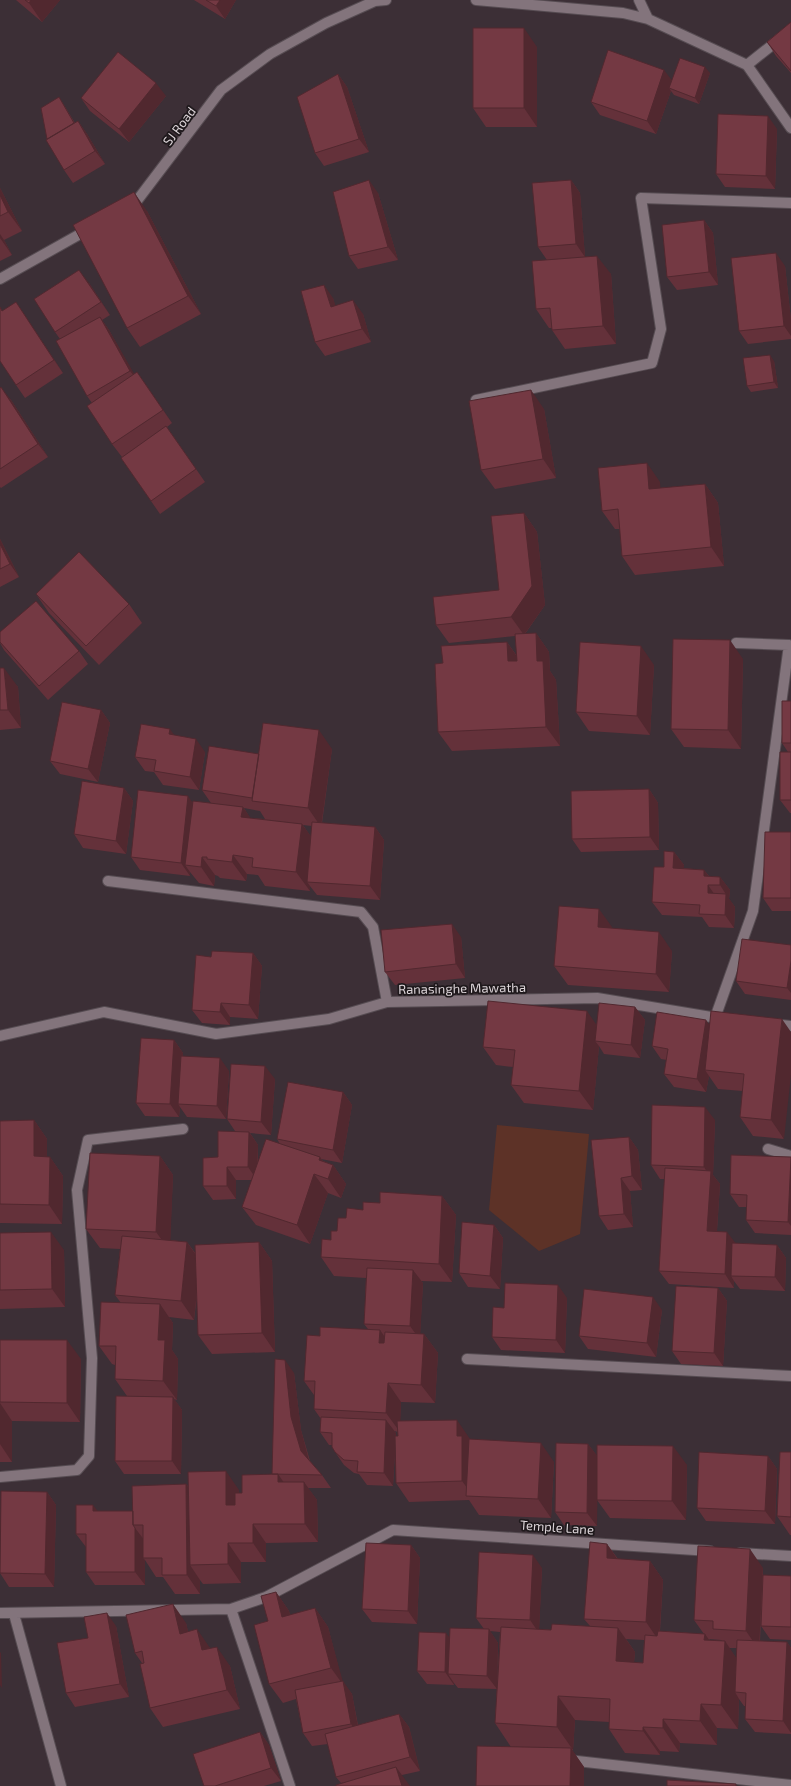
<svg xmlns="http://www.w3.org/2000/svg" width="791" height="1786" font-family="'Exo 2',sans-serif">
	<style>
		.green { fill: #5d3227 }
		.lines { fill: none; stroke-linecap: round; stroke-linejoin: round }
		.street-casing { stroke: #564c52; stroke-width: 12 }
		.street { stroke: #83747c; stroke-width: 10 }
		.wall { fill: #64313a; fill-rule: evenodd }
		.shaded-wall { fill: #51282f }
		.building { fill: #743943; stroke: #51282f }
		.labels { text-anchor: middle; stroke-width: 3.5; stroke-linejoin: round; paint-order: stroke }
		.street-label { font-size: 13px; fill: #ddd5d9; stroke: #1f191c }
	</style>
	<rect width="100%" height="100%" fill="#3c2f36"/>
	<path class="green" d="M497,1125L589,1134L580,1234L539,1251L489,1210Z"/>
	<g class="lines">
		<g class="street-casing">
			<path id="street" d="M476,0L623,13L648,19
				M639,0L648,19L747,65L791,128
				M747,65L791,30
				M127,207L136,202L221,90L270,54L326,23L375,1L386,0
				M0,279L89,229
				M476,400L652,363L661,329L641,198L791,203
				M108,881L361,912L373,927L387,1002L597,998L723,1019
				M715,1018L753,911L789,645L736,643
				M773,1024L791,1026
				M0,1036L104,1012L216,1034L329,1019L387,1002
				M768,1149L791,1156
				M467,1359L791,1376
				M0,1477L77,1470L89,1456L92,1358L77,1190L88,1140L183,1129
				M740,1553L791,1556
				M231,1609L290,1786
				M0,1613L231,1609L266,1597L393,1530L710,1551
				M14,1614L61,1786
				M568,1760L791,1785"/>
		</g>
		<use href="#street" class="street"/>
	</g>
	<path class="wall" d="M16,0H60L42,22Z
		M194,0H236L225,19Z
		M791,22V73L776,56L767,42Z
		M537,47V127H486L473,108Z
		M710,73L699,104L674,95L671,91L656,134L600,115L591,102L672,80Z
		M338,74L347,87L369,152L324,166L315,153Z
		M166,96L129,142L90,111L81,98Z
		M59,97L75,123L78,121L87,134L105,164L73,183L64,170Z
		M777,129L775,189L725,187L716,174Z
		M571,180L580,193L585,257L611,274L616,344L565,349L552,330V328H549L536,309L547,260L538,247Z
		M0,188L22,231L4,240L12,255L0,261Z
		M378,193L398,260L358,269L349,256Z
		M147,211L201,314L140,347L127,328Z
		M704,220L713,233L718,285L677,290L667,277Z
		M785,266L791,320V339L748,344L739,331Z
		M89,283L110,315L102,320L109,330L134,375L137,372L172,423L167,427L205,482L160,514L121,458L122,457L112,444L92,403L87,396L60,339L55,332Z
		M333,298L335,306L363,314L371,342L325,356L315,342Z
		M16,302L63,373L25,398L16,385L3,311Z
		M774,361L778,388L751,392L747,386Z
		M0,388L11,400L48,457L1,488L0,487Z
		M544,409L556,478L495,489L481,470Z
		M660,482V488L705,484L718,503L724,566L635,575L622,556L620,529H615L602,511Z
		M524,513L537,532L545,605L525,634L536,633L549,652L550,671L556,680L560,746L452,751L438,732L443,663L507,642L517,656L515,636L449,643L436,625L499,590Z
		M0,539L19,577L0,587Z
		M36,594L129,604L142,623L99,665L49,613Z
		M0,632L79,651L88,664L48,700L4,650L0,643Z
		M743,659L741,749L684,747L671,729Z
		M654,665L650,735L589,731L576,712Z
		M0,668L18,687L21,728L0,730Z
		M791,701V813H790L780,800L788,752L782,743Z
		M101,710L110,723L98,782L60,774L50,761Z
		M332,749L322,823L375,827L384,840L380,900L317,895L310,886V891L265,886L258,875L247,874L246,881L220,878L218,876L215,875L214,886L199,883L190,872V876L140,870L131,857L193,802L211,803L202,790L259,754ZM244,808L260,811L265,819L250,818ZM303,825L312,826L311,837Z
		M205,752L199,790L163,785L154,772L145,771L135,757Z
		M124,788L133,801L126,854L83,848L74,834Z
		M649,789L658,803L659,850L581,852L572,839Z
		M791,832V911H772L763,898Z
		M674,852L684,865L683,868L704,870L709,876L720,877L730,890L729,899L735,907L734,928L709,927L702,917L662,915L652,902L664,867Z
		M612,927V928L672,951L669,992L568,985L554,966Z
		M461,937L465,978L395,985L385,972Z
		M791,945V1000L745,994L736,981Z
		M253,953L262,966L258,1019L230,1017V1025L202,1023L192,1010L211,957Z
		M635,1007L645,1020L640,1058L604,1054L599,1046L593,1110L524,1103L511,1085L513,1067L496,1065L483,1047L597,1025Z
		M711,1011L784,1139L753,1136L740,1117L743,1091L718,1089L709,1076L706,1092L674,1087L664,1074L667,1060L661,1059L652,1046L710,1025Z
		M174,1040L183,1053V1056L229,1071L226,1119L187,1117L180,1107L179,1117L145,1116L136,1103Z
		M275,1079L271,1135L250,1133L258,1145V1162L280,1144L277,1139L343,1092L352,1105L342,1163L321,1159L323,1161L333,1165L346,1184L341,1198L328,1193L310,1244L256,1225L242,1207L252,1180H236V1199L213,1200L203,1186L218,1157L235,1131L227,1119Z
		M34,1120L47,1139V1157H50L63,1176L62,1224L0,1223V1121Z
		M715,1120L713,1175L720,1184L717,1231L735,1243L777,1245L786,1258L785,1291L740,1289L734,1281V1288L669,1284L659,1271L665,1179H660L651,1165Z
		M629,1137L638,1150L642,1190L630,1191L633,1227L608,1230L599,1216Z
		M160,1156L173,1175L170,1240L187,1242L196,1254L259,1242L272,1261L275,1352L212,1354L198,1335L197,1295L194,1320L169,1317L173,1323L172,1350L178,1359L177,1400L174,1399L182,1410L181,1474H124L115,1461L127,1396L115,1379V1365L112,1364L99,1346L121,1303L115,1295L120,1249L100,1248L86,1229Z
		M791,1157V1235L755,1233L746,1220L747,1207H739L730,1194Z
		M442,1196L456,1215L452,1282L421,1281L423,1283L420,1334H424L438,1353L435,1403L401,1402L400,1421L554,1462L551,1518L479,1515L469,1500L409,1502L396,1483L398,1432L394,1431L396,1433L393,1486L367,1485L359,1474L354,1473L344,1465L335,1452L332,1445H329L320,1432L321,1419L314,1409V1395L304,1381L320,1336L368,1329L364,1324L366,1278L334,1276L321,1257L331,1240L346,1218L363,1210L380,1203Z
		M494,1225L503,1238L500,1289L468,1287L459,1273Z
		M0,1233L64,1250L65,1307L0,1309Z
		M718,1288L727,1301L723,1366L681,1364L672,1351Z
		M567,1298L565,1353L501,1350L492,1337L504,1308Z
		M662,1310L656,1357L588,1349L579,1336Z
		M0,1340L81,1359L80,1422L12,1421V1462H0Z
		M294,1373L301,1430L310,1461L322,1475L331,1488H308L317,1500L318,1542L266,1543V1562H241V1583L203,1584L200,1580V1594H175L163,1577H156L145,1560V1585H95L86,1572V1547L76,1534L98,1511H133L186,1484L189,1487L239,1490V1493H242L273,1474H272Z
		M588,1444L597,1456L687,1465L686,1520L610,1518L597,1500V1526L564,1525L555,1512Z
		M791,1452V1535H790L777,1516Z
		M768,1456L777,1469L775,1524L706,1521L697,1508Z
		M47,1492L56,1505L54,1587H9L0,1573Z
		M607,1544L618,1559L650,1561L663,1580L660,1631L704,1634L694,1620L763,1568V1575L791,1576V1640L770,1639L761,1626L762,1594L760,1641L787,1642L791,1648V1734L755,1732L745,1719L746,1706H744L739,1699L738,1729L717,1728V1745L680,1743L679,1752L660,1751V1755L625,1753L609,1729V1722L575,1720L573,1750H572L584,1767V1786H476L511,1747L495,1723L500,1632L490,1631L498,1643L497,1689L458,1688L454,1683V1685L427,1684L417,1671L449,1637L484,1629L476,1618L542,1568L539,1629L551,1630L590,1626L584,1619ZM626,1639L644,1640L643,1663L634,1662L635,1652ZM709,1639L721,1640L722,1641L710,1640ZM729,1648H737L736,1658Z
		M411,1545L420,1558L417,1624L372,1622L362,1609Z
		M276,1592L289,1611L290,1615L315,1608L328,1627L342,1681L352,1694L358,1725L399,1714L409,1727L420,1771L402,1775L341,1783L336,1777L328,1744L312,1746L303,1733L296,1699L283,1703L269,1684L268,1621Z
		M186,1623L188,1632L210,1648L230,1666L240,1709L163,1727L150,1708L142,1663L135,1653Z
		M116,1626L129,1697L75,1707L66,1693Z
		M260,1732L269,1745L281,1781L264,1786H204Z"/>
	<path class="shaded-wall" d="M31,0H60L42,22L29,3Z
		M220,0H236L225,19L216,6Z
		M524,28L537,47V127L524,108Z
		M705,67L710,73L699,104L695,98Z
		M664,70L674,83L669,88L671,91L656,134L647,121Z
		M338,74L347,87L369,152L359,139Z
		M156,83L166,96L129,142L119,129Z
		M768,116L777,129L775,189L766,176Z
		M78,121L87,134L105,164L95,151Z
		M369,180L378,193L398,260L388,247Z
		M571,180L580,193L585,257L576,244Z
		M0,188L22,231L8,212L0,195Z
		M134,192L147,211L201,314L188,296Z
		M704,220L713,233L718,285L709,272Z
		M0,234L4,240L12,255L0,238Z
		M776,253L785,266L791,320V336L784,326Z
		M597,256L611,274L616,344L603,326Z
		M79,270L89,283L110,315L101,302Z
		M324,285L333,298L340,320L331,307Z
		M353,300L363,314L371,342L362,329Z
		M16,302L25,315L63,373L54,360Z
		M100,317L109,330L140,384L130,371Z
		M770,355L774,361L778,388L774,382Z
		M137,372L147,386L172,423L163,410Z
		M1,387L11,400L48,457L38,444Z
		M531,390L544,409L556,478L543,459Z
		M647,463L660,482L662,508L649,489Z
		M705,484L718,503L724,566L711,547Z
		M524,513L537,532L545,605L524,635L511,617Z
		M0,539L19,577L10,564L0,544Z
		M536,633L549,652L550,671L556,680L560,746L546,727L537,661Z
		M730,640L743,659L741,749L728,730Z
		M507,642L520,661H508Z
		M641,646L654,665L650,735L637,716Z
		M4,668L18,687L21,728L8,710Z
		M101,710L110,723L98,782L88,769Z
		M170,729L179,742L169,734Z
		M319,730L332,749L321,827L308,808Z
		M196,739L205,752L199,790L190,777Z
		M124,788L133,801L126,854L116,841Z
		M649,789L658,803L659,850L650,837Z
		M188,796L197,809L185,865L190,872V876L181,863Z
		M243,807L256,826L241,817Z
		M302,824L315,842L307,882L310,886V891L296,872Z
		M375,827L384,840L380,900L370,886Z
		M674,852L684,865L683,881L673,868Z
		M233,855L247,874L246,881L232,862Z
		M202,857L215,875L214,886L201,867Z
		M704,870L714,883L704,876Z
		M720,877L730,890L729,899L720,885Z
		M708,885L717,898L708,893Z
		M726,894L735,907L734,928L725,915Z
		M599,909L612,927L611,946L598,927Z
		M452,924L461,937L465,978L456,964Z
		M659,932L672,951L669,992L656,974Z
		M253,953L262,966L258,1019L249,1005Z
		M791,961V993L787,988Z
		M221,1003L230,1017V1025L220,1012Z
		M635,1007L645,1020L640,1058L631,1045Z
		M587,1011L600,1030L595,1041L599,1046L593,1110L579,1091Z
		M782,1019L791,1032V1075L784,1139L771,1120Z
		M706,1020L715,1033L705,1070L709,1076L706,1092L697,1079Z
		M174,1040L183,1053L180,1104H178L180,1107L179,1117L170,1104Z
		M220,1058L229,1071L226,1119L217,1106Z
		M265,1066L275,1079L271,1135L261,1122Z
		M343,1092L352,1105L342,1163L333,1150Z
		M705,1107L715,1120L713,1175L720,1184L716,1244L707,1231L710,1177L704,1167Z
		M34,1120L47,1139V1175L34,1156Z
		M249,1132L258,1145L257,1180L248,1167Z
		M629,1137L638,1150L642,1190L632,1176Z
		M160,1156L173,1175L170,1251L156,1232Z
		M50,1157L63,1176L62,1224L49,1205Z
		M320,1157L330,1172L333,1165L346,1184L341,1198L328,1179L319,1160Z
		M791,1157V1226L788,1222Z
		M227,1167L236,1180V1199L227,1186Z
		M314,1174L328,1193L310,1244L297,1225Z
		M621,1178L630,1191L633,1227L624,1214Z
		M442,1196L456,1215L452,1282L439,1264Z
		M494,1225L503,1238L500,1289L490,1276Z
		M51,1232L64,1250L65,1307L52,1289Z
		M727,1232L737,1245L731,1276L734,1281V1288L725,1274Z
		M187,1242L200,1261L194,1320L181,1301Z
		M259,1242L272,1261L275,1352L262,1333Z
		M777,1245L786,1258L785,1291L775,1277Z
		M413,1270L423,1283L420,1340L410,1326Z
		M558,1285L567,1298L565,1353L556,1340Z
		M718,1288L727,1301L723,1366L714,1353Z
		M653,1297L662,1310L656,1357L647,1343Z
		M160,1304L173,1323L172,1350L178,1359L177,1400L163,1381L158,1340Z
		M380,1330L393,1349L379,1343Z
		M424,1334L438,1353L435,1403L421,1385Z
		M67,1340L81,1359L80,1422L67,1403Z
		M285,1360L294,1373L301,1430L310,1464L301,1451L291,1417Z
		M388,1383L401,1402L400,1432L386,1413Z
		M173,1397L182,1410L181,1474L172,1461Z
		M0,1403L12,1421V1462L0,1444Z
		M386,1420L396,1433L393,1486L384,1473Z
		M457,1420L470,1439L473,1496L462,1481L457,1436Z
		M541,1443L554,1462L551,1518L538,1499Z
		M588,1444L598,1457L597,1526L587,1513Z
		M673,1446L687,1465L686,1520L672,1501Z
		M768,1456L777,1469L775,1524L765,1511Z
		M226,1471L239,1490L240,1524L226,1505Z
		M278,1474L291,1493L278,1482Z
		M304,1482L317,1500L318,1542L305,1524Z
		M186,1484L200,1503L190,1565L200,1580V1594L187,1575Z
		M47,1492L56,1505L54,1587L45,1574Z
		M93,1505L103,1518L93,1511Z
		M253,1524L266,1543V1562L253,1543Z
		M135,1528L145,1541L143,1558L145,1560V1585L135,1572Z
		M228,1543L241,1562V1583L228,1564Z
		M607,1544L620,1563L607,1558Z
		M411,1545L420,1558L417,1624L408,1611Z
		M750,1549L763,1568L759,1650L746,1631Z
		M533,1555L542,1568L539,1633L530,1620Z
		M650,1561L663,1580L659,1641L646,1622Z
		M276,1592L289,1611L296,1636L282,1617Z
		M173,1604L186,1623L193,1652L180,1634Z
		M315,1608L328,1627L344,1686L343,1681L352,1694L360,1738L351,1724L344,1686L331,1668Z
		M107,1613L116,1626L129,1697L120,1684Z
		M618,1628L635,1652L632,1685L616,1661Z
		M197,1629L210,1648L202,1650Z
		M489,1629L498,1643L497,1689L487,1676Z
		M446,1633L456,1646L448,1674L454,1683V1685L445,1672Z
		M705,1634L721,1657L704,1640Z
		M725,1641L741,1665L735,1692L739,1699L738,1729L721,1705Z
		M787,1642L791,1648V1733L783,1721Z
		M217,1647L230,1666L240,1709L227,1690Z
		M0,1652L1,1653L2,1688L0,1685Z
		M558,1696L575,1720L573,1750L557,1727Z
		M701,1704L717,1728V1745L700,1721Z
		M399,1714L409,1727L420,1771L410,1757Z
		M663,1719L680,1743L679,1752L663,1728Z
		M643,1727L660,1751V1755L643,1731Z
		M260,1732L269,1745L281,1781L271,1768Z
		M571,1748L584,1767V1786H570Z
		M396,1767L410,1786H402Z"/>
	<path class="building" d="M25,0H31L29,3Z
		M206,0H220L216,6Z
		M791,22V71L767,42Z
		M473,28H524V108H473Z
		M608,50L664,70L647,121L591,102Z
		M118,52L156,83L119,129L81,98Z
		M680,58L705,67L695,98L669,88Z
		M338,74L359,139L315,153L297,97Z
		M59,97L74,123L47,139L41,108Z
		M718,114L768,116L766,176L716,174Z
		M78,121L95,151L64,170L46,140Z
		M369,180L388,247L349,256L333,192Z
		M571,180L576,244L538,247L532,183Z
		M134,192L188,296L127,328L73,225Z
		M0,195L8,212L0,216Z
		M704,220L709,272L667,277L662,225Z
		M776,253L784,326L739,331L731,258Z
		M597,256L603,326L552,330L550,308L536,309L532,261Z
		M79,270L101,302L55,332L34,299Z
		M324,285L331,307L353,300L362,329L315,342L301,291Z
		M16,302L54,360L16,385L0,361V307L2,311Z
		M100,317L130,371L87,396L56,341Z
		M770,355L774,382L747,386L743,358Z
		M137,372L163,410L112,444L87,406Z
		M1,387L38,444L0,469V388Z
		M531,390L543,459L481,470L469,401Z
		M166,426L196,469L151,501L121,458Z
		M647,463L649,489L705,484L711,547L622,556L618,509L602,511L598,468Z
		M524,513L532,586L511,617L436,625L433,597L499,590L491,516Z
		M0,544L10,564L0,569Z
		M79,552L129,604L86,646L36,594Z
		M36,601L79,651L39,686L0,642V632Z
		M536,633L537,661H543L546,727L438,732L435,664L443,663L441,646L507,642L508,661H517L515,634Z
		M673,639L730,640L728,730L671,729Z
		M580,642L641,646L637,716L576,712Z
		M0,668H4L8,710H0Z
		M782,701H791V743H782Z
		M62,702L101,710L88,769L50,761Z
		M263,723L319,730L308,808L252,801Z
		M141,724L170,729L169,734L196,739L190,777L154,771L156,760L135,757Z
		M209,746L259,754L252,798L202,790Z
		M780,752H791V800H780Z
		M82,781L124,788L116,841L74,834Z
		M649,789L650,837L572,839L571,791Z
		M138,790L188,796L181,863L131,857Z
		M193,801L243,807L241,817L302,824L296,872L252,867L253,858L233,855L232,862L207,859V857H202L201,867L185,865Z
		M312,822L375,827L370,886L307,882Z
		M765,832H791V898H763Z
		M664,851L674,852L673,868L704,870V876L720,877V885H708V893L726,894L725,915L699,914L700,905L652,902L654,867H664Z
		M559,906L599,909L598,927L659,932L656,974L554,966Z
		M452,924L456,964L385,972L381,930Z
		M742,939L791,945V961L787,988L736,981Z
		M212,951L253,953L249,1005L221,1003L220,1012L192,1010L196,955L211,957Z
		M488,1001L587,1011L579,1091L511,1085L515,1050L483,1047Z
		M599,1003L635,1007L631,1045L595,1041Z
		M711,1011L782,1019L771,1120L740,1117L744,1074L705,1070Z
		M657,1012L706,1020L697,1079L664,1074L668,1049L652,1046Z
		M141,1038L174,1040L170,1104L136,1103Z
		M181,1056L220,1058L217,1106L178,1104Z
		M231,1064L265,1066L261,1122L227,1119Z
		M288,1082L343,1092L333,1150L277,1139Z
		M652,1105L705,1107L704,1167L651,1165Z
		M34,1120V1156L50,1157L49,1205L0,1204V1121Z
		M218,1131L249,1132L248,1167H227V1186H203V1158L218,1157Z
		M629,1137L632,1176L621,1178L624,1214L599,1216L591,1140Z
		M266,1139L320,1157L319,1160L333,1165L328,1179L314,1174L297,1225L242,1207Z
		M90,1153L160,1156L156,1232L86,1229Z
		M731,1155L791,1157L788,1222L746,1220L747,1195L730,1194Z
		M665,1168L711,1171L707,1231L727,1232L725,1274L659,1271Z
		M380,1192L442,1196L439,1264L321,1257L322,1239L331,1240V1231H337L338,1218H346L347,1208L363,1210V1202L380,1203Z
		M462,1222L494,1225L490,1276L459,1273Z
		M51,1232L52,1289L0,1290V1233Z
		M122,1236L187,1242L181,1301L115,1295Z
		M259,1242L262,1333L198,1335L195,1245Z
		M732,1243L777,1245L775,1277L731,1276Z
		M367,1268L413,1270L410,1326L364,1324Z
		M505,1283L558,1285L556,1340L492,1337L493,1307L504,1308Z
		M676,1286L718,1288L714,1353L672,1351Z
		M584,1289L653,1297L647,1343L579,1336Z
		M101,1302L160,1304L158,1340H165L163,1381L115,1379L116,1346H99Z
		M320,1327L380,1330L379,1343H384L385,1332L424,1334L421,1385L388,1383L386,1413L314,1409L315,1381H304L307,1335L320,1336Z
		M0,1340H67V1403L0,1402Z
		M275,1359L285,1360L291,1417L301,1451L322,1475L272,1474Z
		M116,1396L173,1397L172,1461H115Z
		M321,1417L386,1420L384,1473L357,1472L358,1461L344,1460L335,1452L332,1447V1433L320,1432Z
		M457,1420V1436H462V1481L396,1483L395,1436H398L397,1421Z
		M469,1439L541,1443L538,1499L466,1496Z
		M556,1443L588,1444L587,1513L555,1512Z
		M597,1445L673,1446L672,1501L597,1500Z
		M699,1452L768,1456L765,1511L697,1508Z
		M780,1452H791V1517L777,1516Z
		M226,1471V1505H235V1493H242V1475L278,1474V1482H304L305,1524H253V1543H228V1564L190,1565L188,1472Z
		M186,1484L187,1575H162V1558H143V1525H133L132,1486Z
		M1,1491L47,1492L45,1574L0,1573Z
		M76,1505H93V1511H133V1525L135,1528V1572H86V1534H76Z
		M590,1542L607,1544V1558L650,1561L646,1622L584,1619Z
		M366,1543L411,1545L408,1611L362,1609Z
		M698,1546L750,1549L746,1631L713,1629V1621L694,1620Z
		M479,1552L533,1555L530,1620L476,1618Z
		M763,1575L791,1576V1627L761,1626Z
		M276,1592L282,1617L315,1608L331,1668L269,1684L254,1625L268,1621L261,1596Z
		M173,1604L180,1634L197,1629L202,1650L217,1647L227,1690L150,1708L140,1664L144,1663L142,1651L135,1653L126,1615Z
		M107,1613L120,1684L66,1693L57,1643L88,1638L84,1617Z
		M552,1624L618,1628L616,1661L643,1663L645,1635L657,1636L658,1631L705,1634L704,1640L725,1641L721,1705L701,1704L700,1721L663,1719V1728L643,1727V1731L609,1729L610,1699L558,1696L557,1727L495,1723L501,1627L551,1630Z
		M450,1628L489,1629L487,1676L448,1674Z
		M419,1632L446,1633L445,1672L417,1671Z
		M737,1640L787,1642L783,1721L745,1719L746,1693L735,1692Z
		M343,1681L351,1724L303,1733L295,1690Z
		M399,1714L410,1757L336,1777L325,1734Z
		M260,1732L271,1768L215,1786H204L193,1754Z
		M477,1746L571,1748L570,1786H476Z
		M396,1767L402,1786H336V1785Z
		M667,1780L736,1784V1786H667Z"/>
	<g class="labels">
		<g class="street-label">
			<text transform="translate(179 126) rotate(-53)" y="5">SJ Road</text>
			<text transform="translate(462 988) rotate(-1)" y="5">Ranasinghe Mawatha</text>
			<text transform="translate(557 1527) rotate(4)" y="5">Temple Lane</text>
		</g>
	</g>
</svg>
